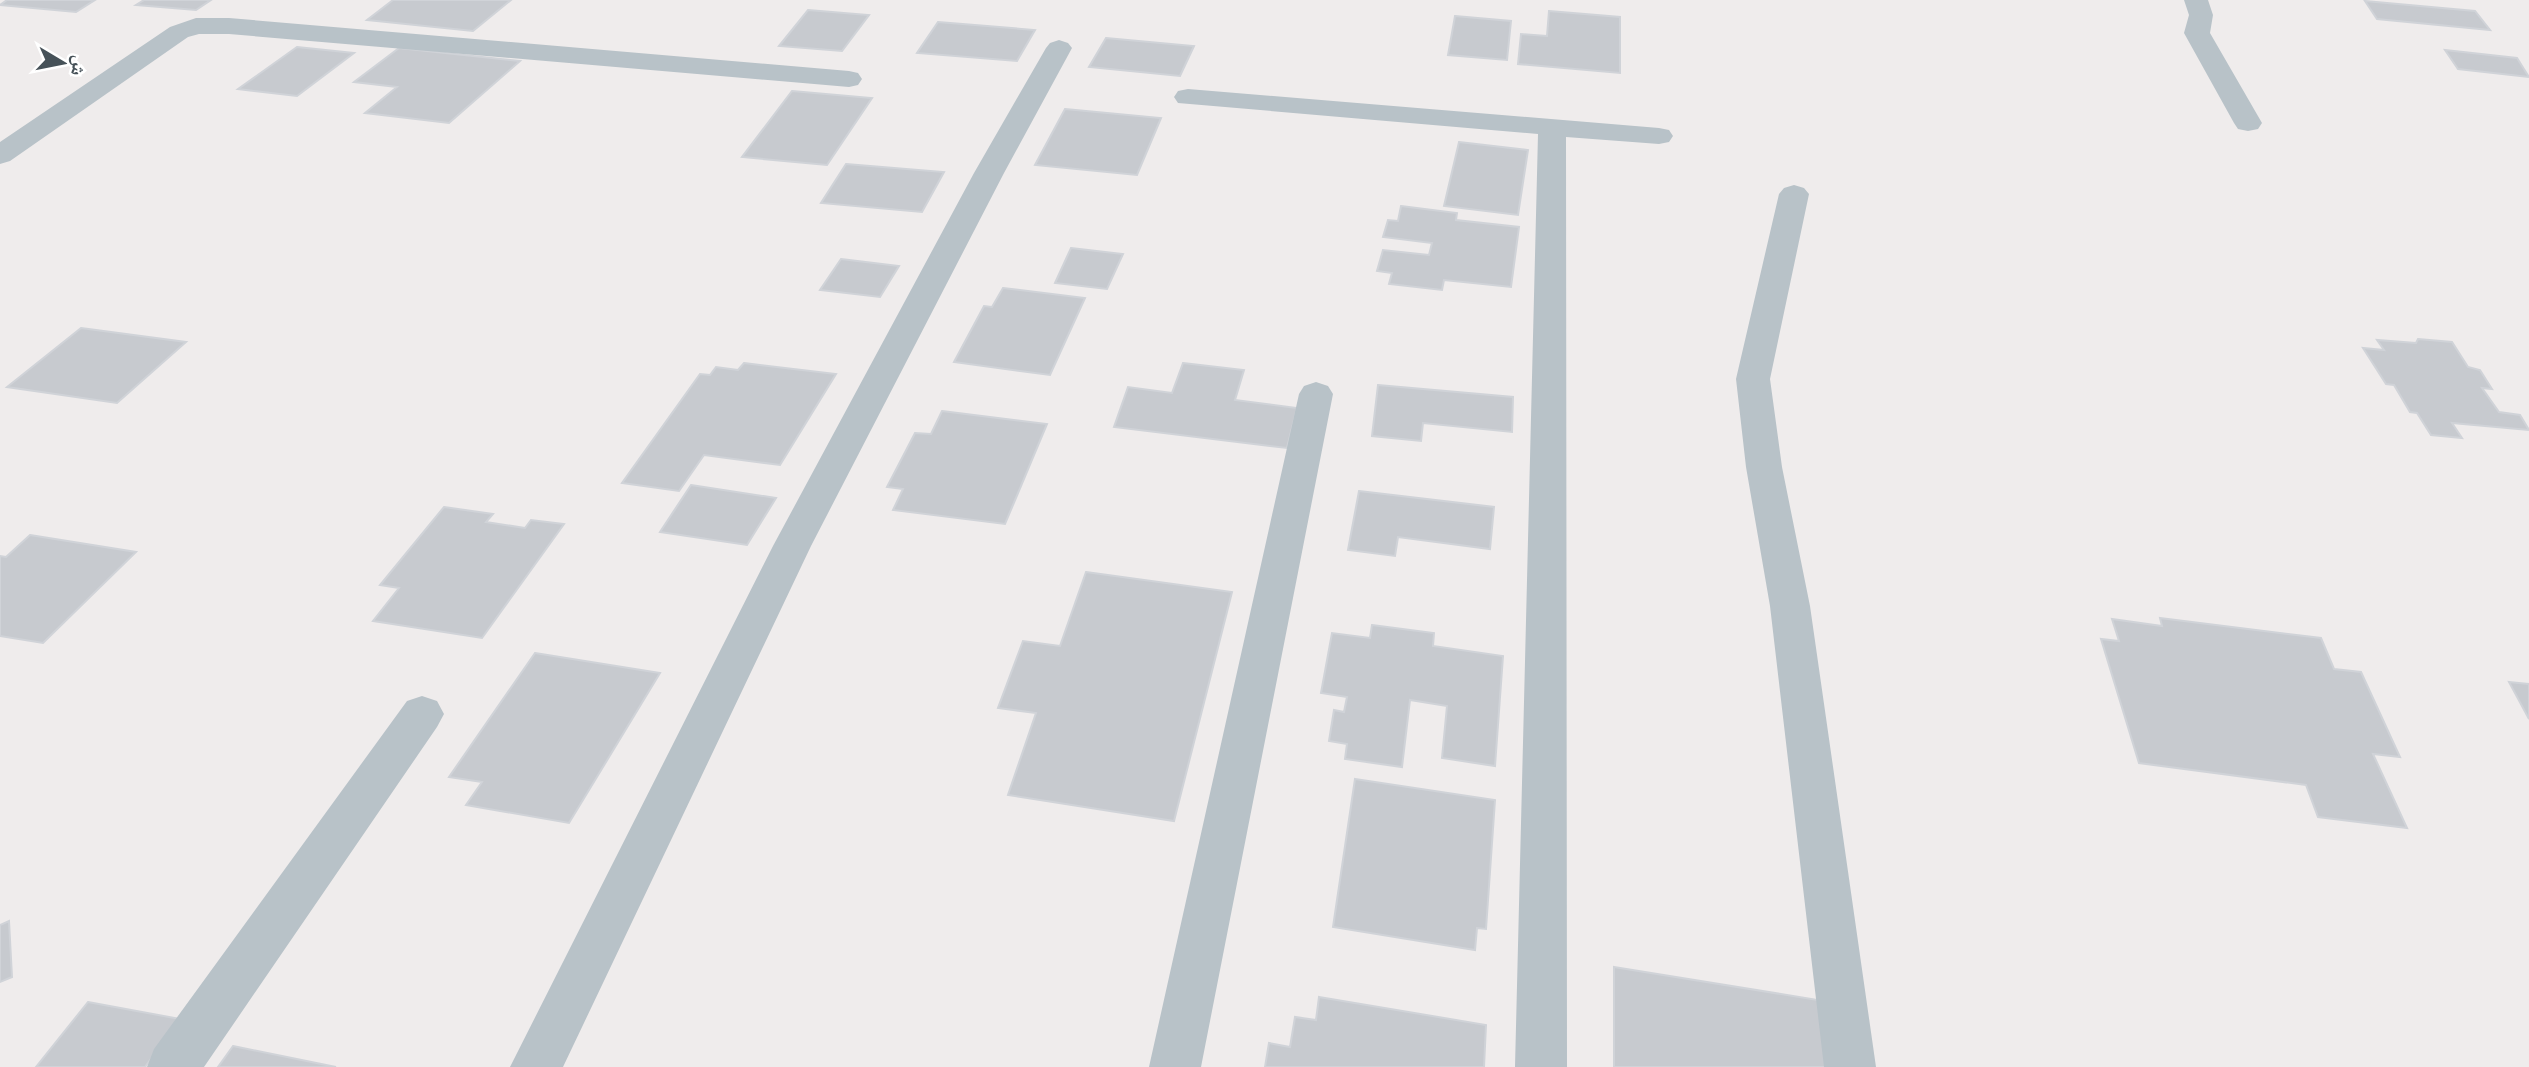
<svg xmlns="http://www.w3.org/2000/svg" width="2529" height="1067" font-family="'Fira Sans Condensed','Noto Naskh Arabic',sans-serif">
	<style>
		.building { fill: #c7cacf; stroke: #d0d3d8; stroke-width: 2 }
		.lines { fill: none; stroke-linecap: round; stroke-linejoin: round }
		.minor { fill: #b8c2c8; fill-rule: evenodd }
	</style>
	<rect width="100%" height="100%" fill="#efecec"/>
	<path class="building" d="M7,0H95L76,12L0,5Z
		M144,0H211L196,10L136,5Z
		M393,0H511L473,31L367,20Z
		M2365,1L2475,11L2490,30L2377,19Z
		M808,10L869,15L842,51L779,46Z
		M1549,11L1620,17V73L1518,64L1521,34L1547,36Z
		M1455,16L1511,21L1507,60L1448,55Z
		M938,22L1035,30L1017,61L917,53Z
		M1106,38L1194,46L1180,76L1089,67Z
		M297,47L354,53L297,96L238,89Z
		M399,48L520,61L449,123L365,113L397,87L354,82Z
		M2445,50L2517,58L2529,77L2458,69Z
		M792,91L872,98L827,165L742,157Z
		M1065,109L1161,118L1137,175L1035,165Z
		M1459,142L1528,150L1518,215L1444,206Z
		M846,164L944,172L922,212L821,203Z
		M1401,206L1457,213L1456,220L1519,227L1511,287L1444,280L1442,290L1389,284L1392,273L1377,271L1383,250L1429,255L1432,243L1383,237L1388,220L1398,221Z
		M1071,248L1123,254L1107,289L1055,283Z
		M841,259L899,266L880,297L820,290Z
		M1003,288L1085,298L1050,375L954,362L984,306L992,307Z
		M81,328L186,342L117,403L7,387Z
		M2418,339L2452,342L2468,367L2480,370L2492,389L2482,388L2499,412L2520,415L2529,430L2452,423L2462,438L2431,435L2417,413L2410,412L2394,385L2386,384L2363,348L2384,350L2377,340L2416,343Z
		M744,363L836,374L780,465L704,455L679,491L622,483L700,374L710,375L716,367L738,370Z
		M1183,363L1244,370L1235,400L1297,408L1287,448L1114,427L1128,387L1172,393Z
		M1378,385L1513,397L1512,432L1423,423L1421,441L1372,436Z
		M942,411L1047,424L1005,524L893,510L903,489L887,487L915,433L931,434Z
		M691,485L776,498L747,545L660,532Z
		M1359,491L1494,507L1490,549L1398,537L1395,556L1348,550Z
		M444,507L493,514L486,522L525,528L531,520L564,524L482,638L373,621L399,588L380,585Z
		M30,535L136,552L43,643L0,636V556L6,557Z
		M1086,572L1232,592L1174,821L1008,795L1036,713L998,708L1023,641L1060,646Z
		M2160,618L2321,638L2334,669L2361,672L2400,757L2373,754L2407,828L2318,817L2306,785L2139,763L2101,639L2119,641L2112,619L2162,626Z
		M1372,625L1434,633L1433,646L1503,656L1495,766L1442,758L1447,706L1410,700L1402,767L1345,759L1347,744L1329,741L1334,710L1344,712L1347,697L1321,693L1332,633L1370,638Z
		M535,653L660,673L569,823L466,805L482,782L449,777Z
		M2509,682L2529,684V719Z
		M1355,779L1495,800L1486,929L1477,928L1475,950L1333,927Z
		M9,921L12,977L0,982V925Z
		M1614,967L1824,1001L1831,1067H1614Z
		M1319,997L1486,1025L1484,1067H1265L1269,1043L1290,1047L1295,1017L1316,1020Z
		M88,1002L180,1019L145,1067H36Z
		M233,1046L336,1067H218Z"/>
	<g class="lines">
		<path class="minor" d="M2184,0H2208L2213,15L2210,33L2262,123L2258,129L2248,131L2238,129L2234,123L2184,33L2189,15Z
			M196,18H229L849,71L858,73L862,79L858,85L849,87L229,34H199L188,37L10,161L0,164V142L170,27Z
			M1059,40L1068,43L1072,48L1004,173L811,546L563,1067H510L773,546L974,173L1046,48L1050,43Z
			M1188,89L1659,128L1669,130L1673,136L1669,142L1659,144L1566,137L1567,1067H1515L1538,134L1178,103L1174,97L1178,91Z
			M1794,185L1804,188L1809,194L1770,379L1782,467L1810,606L1876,1067H1824L1770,606L1746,467L1736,379L1779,194L1784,188Z
			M1316,382L1328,386L1333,394L1201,1067H1149L1299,394L1304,386Z
			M422,696L437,701L444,714L437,727L204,1067H147L154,1049L407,701Z"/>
	</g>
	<g transform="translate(63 63) rotate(100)" stroke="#ffffff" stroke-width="5" paint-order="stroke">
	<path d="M0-5L12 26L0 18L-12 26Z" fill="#465158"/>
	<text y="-10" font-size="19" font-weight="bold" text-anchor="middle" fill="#465158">ش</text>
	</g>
</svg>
